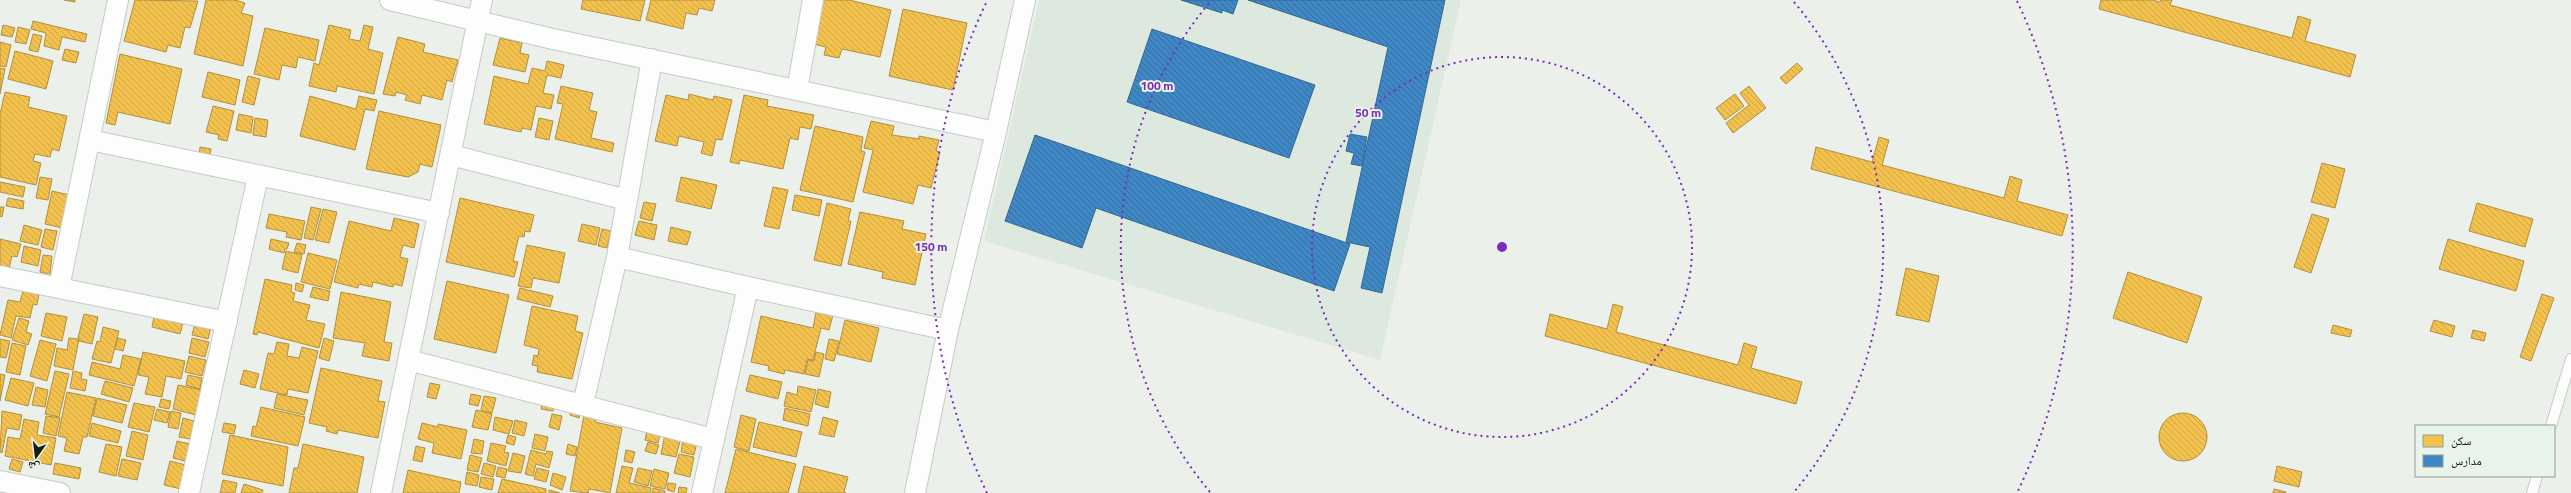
<svg xmlns="http://www.w3.org/2000/svg" width="2571" height="493" font-family="'Titillium Web','Noto Naskh Arabic',sans-serif">
	<style>
		.built { fill: #dde9de }
		.homes { fill: url(#homes-back-hatch); stroke: #b1903e }
		.schools { fill: url(#schools-back-hatch); stroke: #336891 }
		.lines { fill: none; stroke-linecap: round; stroke-linejoin: round }
		.lane-casing { stroke: #c6cac7; stroke-width: 12 }
		.street-casing { stroke: #c6cac7; stroke-width: 22 }
		.lane { stroke: #fcfdfc; stroke-width: 10 }
		.street { stroke: #fcfdfc; stroke-width: 20 }
		.ring { fill: none; stroke: #7b2cbf; stroke-width: 2; stroke-dasharray: 2 4 }
		.centre { fill: #7b2cbf; stroke: #e8f3e9; stroke-width: 2 }
		.ring-label { font-size: 12px; text-anchor: middle; font-weight: bold; fill: #7b2cbf; stroke: #e8f3e9; stroke-width: 4; stroke-linejoin: round; paint-order: stroke }
	</style>
	<defs>
		<pattern id="homes-back-hatch" width="6" height="6" patternUnits="userSpaceOnUse"><rect width="6" height="6" fill="#f2c14e"/><path d="M-1 5l2 2M0 0l6 6M5-1l2 2" fill="none" stroke="#cfa543"/></pattern>
		<pattern id="schools-back-hatch" width="6" height="6" patternUnits="userSpaceOnUse"><rect width="6" height="6" fill="#3f88c5"/><path d="M-1 5l2 2M0 0l6 6M5-1l2 2" fill="none" stroke="#346e9f"/></pattern>
	</defs>
	<rect width="100%" height="100%" fill="#ebf0eb"/>
	<path class="built" d="M1039,0H1461L1380,360L984,241Z"/>
	<path class="homes" d="M64,0H75V2Z
		M135,0L198,1L190,28L185,27L180,48L168,45L166,52L124,41Z
		M206,0H235L245,3L241,13L253,16L243,66L194,54Z
		M583,0H645L640,21L581,9Z
		M651,0H715L712,11L699,8L697,15L686,13L683,29L646,20Z
		M823,0H849L891,10L880,57L842,49L839,58L824,55L826,47L813,44Z
		M2101,0H2152L2160,2L2161,0H2172L2170,5L2292,38L2298,16L2311,20L2305,41L2356,55L2350,77L2099,9Z
		M903,9L967,23L953,90L889,76Z
		M33,21L87,34L85,42L62,37L59,50L44,46L46,33L31,29Z
		M3,25L15,28L12,37L1,35Z
		M329,25L351,30L349,39L360,41L364,25L373,27L368,49L383,53L374,94L337,86L336,92L309,86L314,63L319,65Z
		M18,27L30,30L26,44L15,42Z
		M265,28L319,40L315,61L298,57L296,68L282,65L279,80L254,74Z
		M33,34L42,36L38,52L29,50Z
		M398,37L425,44L423,52L458,60L452,82L447,80L442,100L422,95L420,104L405,100L407,95L396,92L395,96L383,94Z
		M500,38L522,43L520,53L529,55L525,72L493,65Z
		M0,42L11,45L6,67L0,66Z
		M65,49L79,52L76,63L62,60Z
		M15,51L53,61L46,89L8,79Z
		M120,54L182,69L170,124L118,112L115,125L106,123Z
		M547,61L564,65L561,78L547,75L543,93L554,95L551,109L536,106L531,130L522,128L521,132L484,124L494,76L528,84L532,68L545,71Z
		M1797,63L1803,69L1786,84L1780,78Z
		M0,68L5,69L0,94Z
		M208,72L240,80L235,105L202,97Z
		M248,76L260,79L254,105L242,102Z
		M561,86L593,93L589,110L597,112L591,138L614,143L612,152L555,139L563,104L557,103Z
		M1749,86L1766,108L1733,133L1726,123L1749,105L1740,93Z
		M5,92L30,97L28,107L67,116L59,151L52,149L50,157L35,154L33,161L41,163L36,185L0,177V114Z
		M689,94L713,100L714,96L732,100L722,140L716,139L712,156L701,153L704,142L679,136L677,146L655,141L666,95L688,100Z
		M1735,94L1744,106L1725,120L1716,108Z
		M744,95L768,100L767,106L814,115L811,129L800,127L798,140L790,138L783,169L740,160L739,164L730,162Z
		M310,96L356,109L359,96L377,100L374,111L365,109L355,150L300,136Z
		M213,106L234,111L227,141L218,139L219,135L206,132Z
		M379,111L441,125L432,167L420,164L418,172L408,177L366,169Z
		M239,114L253,117L251,133L236,130Z
		M255,118L268,120L266,137L253,135Z
		M539,118L553,121L549,140L535,137Z
		M871,121L894,126L892,135L919,139V136L939,140L936,151L940,152L931,188L918,185L913,204L863,192L873,150L864,148Z
		M815,126L863,137L861,151L865,152L853,202L800,190Z
		M1879,137L1889,140L1882,165L2004,198L2010,176L2022,180L2017,201L2068,215L2062,236L1811,169L1816,147L1872,162Z
		M200,147L211,149L209,159L199,157Z
		M2322,163L2345,169L2335,208L2311,202Z
		M40,177L52,179L48,200L36,198Z
		M681,177L717,185L711,209L676,201Z
		M0,182L25,187L23,197L0,192Z
		M773,187L788,190L779,229L764,226Z
		M52,191L74,196L67,229L45,224Z
		M795,195L822,200L819,216L792,210Z
		M8,198L24,201L23,209L6,206Z
		M460,198L534,215L530,232L525,231L524,237L519,236L513,261L518,262L514,277L446,262Z
		M644,202L656,204L652,221L640,218Z
		M827,203L851,209L848,221H851L841,266L814,260Z
		M2477,203L2533,219L2525,247L2469,231Z
		M0,207H4L2,217L0,216Z
		M311,207L321,209L313,240L304,238Z
		M323,209L337,212L329,243L315,240Z
		M860,212L904,221L902,229L926,234L915,285L882,278L883,272L848,264Z
		M269,214L305,221L301,240L286,237L287,232L266,228Z
		M2312,214L2329,219L2311,273L2294,267Z
		M394,218L419,224L414,248L403,245L400,257L408,259L402,286L394,284L393,287L373,282L372,287L359,284L358,288L334,282L349,221L391,231Z
		M639,221L657,225L654,240L635,235Z
		M582,224L600,228L596,245L578,241Z
		M24,225L42,230L38,245L20,241Z
		M671,227L691,232L687,245L668,241Z
		M45,229L57,231L53,250L41,247Z
		M602,229L611,231L607,248L598,246Z
		M0,239L21,244L17,257L12,256L9,269L0,267Z
		M271,239L289,243L287,249H285L284,253L269,249Z
		M2448,239L2524,261L2516,291L2439,269Z
		M297,243L306,245L304,254L294,252Z
		M527,245L565,253L559,283L533,278L531,288L518,286Z
		M24,246L41,250L38,266L21,262Z
		M286,251L302,255L298,273L282,269Z
		M308,253L337,260L330,289L301,282Z
		M43,255L52,256L50,274L40,272Z
		M1906,268L1939,276L1929,322L1896,315Z
		M2128,272L2202,297L2187,343L2113,318Z
		M265,279L292,285L291,292L295,293L293,301L310,305L306,320L325,324L319,348L258,332L257,335L253,334Z
		M447,281L509,295L496,353L434,339Z
		M296,283L304,285L302,292L295,290Z
		M313,287L330,291L328,301L310,297Z
		M520,288L553,296L550,307L517,299Z
		M23,291L39,294L37,305L33,304L30,318L16,316L11,338L0,335L8,300L20,302Z
		M341,292L391,302L384,342L392,343L389,361L362,356L365,343L333,338Z
		M2542,294L2554,298L2531,361L2520,357Z
		M1613,304L1623,307L1616,332L1738,365L1744,343L1757,347L1751,368L1802,382L1796,404L1545,336L1550,314L1607,329Z
		M532,306L578,316L575,331L583,333L572,379L537,372L538,366L532,365L534,355L538,356L539,349L524,345Z
		M817,307L834,311L829,330L821,328L813,360L807,359L804,374L785,370L784,374L768,370L769,366L751,362L761,316L813,328Z
		M155,312L184,319L180,334L152,327Z
		M46,313L67,317L62,341L41,336Z
		M84,314L98,317L92,344L79,341L78,338Z
		M19,318L29,321L26,332L32,334L28,345L12,340Z
		M196,320L212,323L208,339L192,335Z
		M845,320L879,328L871,362L837,354Z
		M2434,320L2455,326L2452,337L2430,331Z
		M2333,325L2352,330L2350,337L2331,333Z
		M103,327L119,331L111,363L92,359L97,341L100,342Z
		M2473,330L2486,333L2484,341L2471,338Z
		M69,338L79,339L73,370L54,366L57,348L67,350Z
		M118,338L126,340L123,351L115,349Z
		M192,338L209,342L205,357L189,353Z
		M324,338L334,341L329,361L319,358Z
		M0,339L10,341L6,358L0,357Z
		M829,339L839,341L834,361L825,359Z
		M40,340L56,344L47,381L30,376Z
		M277,342L289,344L287,356L299,358L302,347L318,351L308,393L288,389L287,395L260,389L268,353L274,354Z
		M12,343L26,346L20,375L6,372Z
		M143,352L185,361L181,379L166,376L162,397L145,394L149,377L138,375Z
		M816,352L824,354L819,377L805,374L808,360L814,361Z
		M123,355L141,359L134,386L89,375L92,362L120,369Z
		M189,356L206,360L202,376L185,372Z
		M321,368L382,381L378,401L385,402L378,438L338,430L337,434L326,431L327,427L309,423Z
		M244,370L259,374L255,388L240,384Z
		M55,371L69,374L59,417L45,414Z
		M73,371L82,373L81,379L87,380L85,391L70,388Z
		M0,374L5,375L0,401Z
		M188,375L202,378L200,389L186,385Z
		M750,375L782,382L778,399L746,391Z
		M11,378L34,383L28,406L5,400Z
		M105,381L133,388L129,402L101,394Z
		M430,383L440,385L436,399L427,397Z
		M178,385L202,390L196,415L173,409Z
		M798,386L816,390L811,412L784,406L787,392L797,395Z
		M36,387L48,390L45,407L32,405Z
		M818,389L831,392L828,408L815,404Z
		M67,392L96,398L87,437H83L79,454L64,451L67,438L58,436Z
		M277,394L308,400L304,415L274,408Z
		M471,394L481,396L478,406L469,404Z
		M484,396L496,398L492,413L481,410Z
		M97,398L127,405L122,423L93,416Z
		M543,398L554,400L553,411L541,409Z
		M161,399L171,401L169,409L159,407Z
		M134,403L155,407L149,432L128,427Z
		M573,404L583,406L579,418L570,415Z
		M261,407L305,417L298,446L251,436L253,426L256,427Z
		M785,408L810,414L808,426L783,420Z
		M157,409L170,412L167,423L154,420Z
		M476,410L492,414L488,430L472,427Z
		M2,411L22,415L19,430L7,428L2,453L0,452Z
		M171,411L181,413L178,429L168,427Z
		M2159 437a24 24 0 1 1 48 0a24 24 0 1 1-48 0Z
		M552,414L562,416L559,430L549,427Z
		M584,415L596,417L595,422L622,428L610,493L589,489L588,493L570,491Z
		M741,415L756,419L749,451L734,447Z
		M46,416L60,418L56,436L43,433Z
		M495,417L513,421L509,434L493,430Z
		M823,417L838,421L834,437L819,434Z
		M183,418L194,421L190,439L179,437Z
		M24,419L39,422L37,435L56,438L51,465L5,456L8,437L20,439Z
		M515,420L527,423L524,436L512,433Z
		M759,422L802,432L796,457L753,447Z
		M92,423L121,431L118,443L89,436Z
		M224,423L236,425L234,434L222,432Z
		M422,423L438,427V424L467,430L461,459L432,453L434,443L418,439Z
		M132,431L148,435L143,460L126,456Z
		M647,431L660,435L658,443L645,440Z
		M535,434L548,437L545,451L532,448Z
		M665,434L681,437L676,457L661,454Z
		M230,435L288,447L283,486L222,474Z
		M508,435L516,437L514,445L506,443Z
		M474,439L484,441L482,454L471,453Z
		M683,439L697,442L694,455L681,452Z
		M177,441L190,444L185,461L173,458Z
		M648,442L659,445L656,454L645,451Z
		M491,443L506,446L504,452L509,453L506,466L487,461Z
		M106,444L122,447L116,476L99,472Z
		M303,444L364,457L357,493H289L294,468H298Z
		M568,444L577,447L575,456L566,454Z
		M416,446L425,448L422,462L413,460Z
		M736,449L796,464L788,493H725Z
		M531,450L546,454L547,451L553,452L549,468L536,464L533,476L525,474Z
		M626,450L635,452L632,463L624,461Z
		M513,453L525,456L521,473L508,471Z
		M679,454L694,457L690,477L674,473Z
		M470,455L482,458L478,472L467,470Z
		M12,459L23,462L20,472L9,469Z
		M122,459L141,463L137,480L118,476Z
		M170,461L186,465L181,489L164,485Z
		M55,463L81,468L79,479L53,474Z
		M484,463L496,466L493,477L481,474Z
		M622,466L633,468L629,483L651,488L650,493H616Z
		M804,466L848,477L844,492L846,493H798Z
		M2277,466L2302,472L2299,487L2274,481Z
		M498,467L507,469L505,478L496,476Z
		M537,468L549,471L546,482L534,479Z
		M638,468L652,471L648,486L634,482Z
		M654,469L669,473L665,489L650,486Z
		M408,470L461,482L459,493H403Z
		M467,472L479,475L477,486L465,484Z
		M553,473L566,477L562,490L550,485Z
		M481,477L494,479L492,490L479,487Z
		M502,479L546,489V493H498Z
		M223,480L237,483L235,493H220Z
		M668,483L676,484L674,492L667,490Z
		M244,484L263,490L262,493H241Z
		M679,487L687,488L686,493H678Z
		M653,488L665,491V493H652Z
		M2274,489L2286,492V493H2273Z
		M549,490L560,493H549Z"/>
	<path class="schools" d="M1181,0H1238L1233,14L1222,10V13Z
		M1248,0H1445L1382,293L1361,288L1370,247L1346,242L1388,47Z
		M1152,29L1315,85L1289,158L1127,102Z
		M1350,134L1367,137L1362,166L1351,164L1354,153L1346,151Z
		M1035,135L1350,244L1334,291L1096,208L1082,248L1005,221Z"/>
	<g class="lines">
		<g class="lane-casing">
			<path id="lane" d="M2551,426L2571,359
				M2532,493L2537,476"/>
		</g>
		<g class="street-casing">
			<path id="street" d="M390,0L553,39L996,132
				M797,90L813,0
				M90,140L439,213
				M451,155L627,200
				M617,257L748,287L702,493
				M0,276L227,322
				M748,287L948,330
				M59,288L118,0
				M408,360L713,439
				M583,404L617,257L652,59
				M0,481L60,493
				M189,493L258,176
				M381,493L482,0
				M915,493L948,330L996,132L1025,0"/>
		</g>
		<use href="#lane" class="lane"/>
		<use href="#street" class="street"/>
	</g>
	<g class="ring">
		<circle cx="1502" cy="247" r="190"/>
		<path d="M1210 492A381 381 0 0 1 1210 2M1794 2A381 381 0 0 1 1794 492"/>
		<path d="M987 493A571 571 0 0 1 987 1M2017 1A571 571 0 0 1 2017 493"/>
	</g>
	<circle cx="1502" cy="247" r="6" class="centre"/>
	<g class="ring-label">
		<text x="1157" y="90">100 m</text>
		<text x="1368" y="117">50 m</text>
		<text x="931" y="251">150 m</text>
	</g>
	<rect x="2415" y="425" width="140" height="52" fill="#e8f3e9" stroke="#959d95"/>
	<rect x="2423" y="435" width="20" height="12" fill="#f2c14e" stroke="#959d95"/>
	<text x="2451" y="445" font-size="12" fill="#181c18">سكن</text>
	<rect x="2423" y="455" width="20" height="12" fill="#3f88c5" stroke="#959d95"/>
	<text x="2451" y="465" font-size="12" fill="#181c18">مدارس</text>
	<g transform="translate(36 457) rotate(194)" stroke="#e8f3e9" stroke-width="3" paint-order="stroke">
	<path d="M0-3L7 15L0 10L-7 15Z" fill="#181c18"/>
	<text y="-6" font-size="11" font-weight="bold" text-anchor="middle" fill="#181c18">ش</text>
	</g>
</svg>
